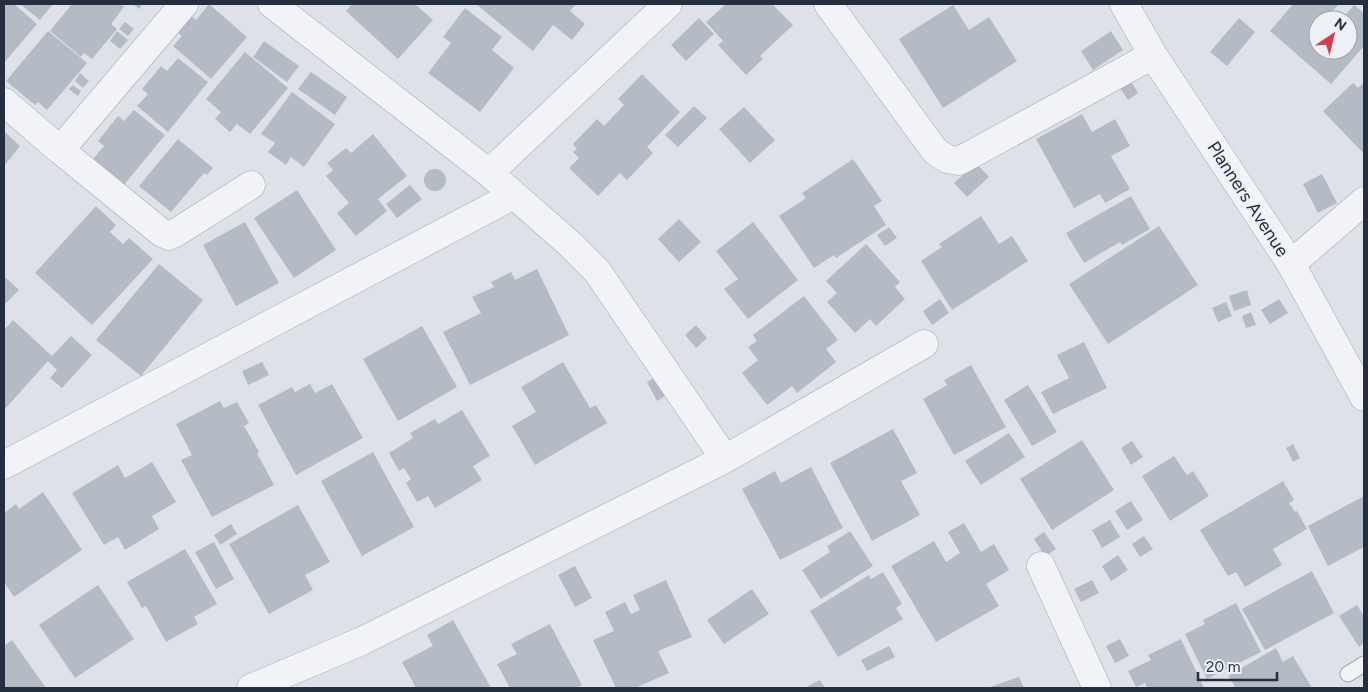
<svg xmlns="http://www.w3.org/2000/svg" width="1368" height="692" font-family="Figtree,sans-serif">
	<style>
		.building { fill: #b5bbc5 }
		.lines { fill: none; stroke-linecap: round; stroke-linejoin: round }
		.lane-casing { stroke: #a3a9b2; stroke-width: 17 }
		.street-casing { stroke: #a3a9b2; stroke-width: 29 }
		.lane { stroke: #f1f3f6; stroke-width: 15 }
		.street { stroke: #f1f3f6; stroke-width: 28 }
		.labels { text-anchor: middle; stroke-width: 4; stroke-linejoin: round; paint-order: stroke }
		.street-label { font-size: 18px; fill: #262f40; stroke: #edf1f6 }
	</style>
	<rect width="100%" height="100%" fill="#dee2e8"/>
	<path class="building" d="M4,4H14L37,24L4,63Z
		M20,4H53L40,20Z
		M72,4H120L124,7L111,24L117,29L92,59L84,53L81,57L50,31Z
		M133,4H143L139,9Z
		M209,4L247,37L211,79L173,46L182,36L177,32L191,16L196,20Z
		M352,4H415L433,20L398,59L346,11Z
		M476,4H576L570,11L585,24L572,40L553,25L533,51Z
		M726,4H772L793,25L760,56L763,59L746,75L718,45L723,41L706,22Z
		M1293,4H1339L1329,15L1336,20H1318V50H1348V20H1341L1354,5L1364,13V46L1331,84L1270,31Z
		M953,5L969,30L989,17L1017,61L943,108L899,39Z
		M465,8L502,37L492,50L514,68L480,112L428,73L451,43L443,37Z
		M699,18L714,34L686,61L671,45Z
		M1239,18L1255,32L1227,66L1210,52Z
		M125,22L134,29L128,36L119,29Z
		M48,31L87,63L47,110L38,102L35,105L6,81Z
		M117,31L128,40L120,49L110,41Z
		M1111,31L1123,50L1093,70L1081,51Z
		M264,41L299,66L287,82L253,57Z
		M245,52L288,88L250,134L237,124L230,132L215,119L221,112L206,99Z
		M178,58L208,82L168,132L137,106L148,94L142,89L161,66L167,71Z
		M311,72L347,97L335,115L298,89Z
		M80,73L89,81L83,88L75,81Z
		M642,74L680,112L647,147L653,153L627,180L620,173L598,196L569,168L579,158L573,152L577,149L573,144L597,119L604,126L624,105L618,99Z
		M1131,81L1138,93L1128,100L1120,88Z
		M1364,82V154L1323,111L1353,83L1358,88Z
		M73,85L81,91L78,96L69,89Z
		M292,92L335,124L304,167L291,157L286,165L268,152L275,143L261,134Z
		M694,106L707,118L678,147L665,135Z
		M744,107L775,140L750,163L719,129Z
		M134,110L165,135L124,185L92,160L104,146L98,141L118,116L124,121Z
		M1082,114L1092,132L1115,119L1130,146L1111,156L1130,189L1105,203L1100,194L1074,208L1036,139Z
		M4,131L20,146L4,166Z
		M373,134L407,176L378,199L387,211L356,236L337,213L349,203L326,176L333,170L327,163L346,148L351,153Z
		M178,139L213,168L207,175L204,173L171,212L139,186Z
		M853,159L882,201L874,206L886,225L836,258L834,255L814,268L779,216L806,198L802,193Z
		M976,163L989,177L967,197L954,183Z
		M424 180a11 11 0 1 1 22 0a11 11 0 1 1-22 0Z
		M1322,174L1337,203L1318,213L1303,184Z
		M410,185L422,199L397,218L386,204Z
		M297,190L336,250L294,278L254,218Z
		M1131,196L1150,229L1122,245L1120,242L1084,263L1066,233Z
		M96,206L116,225L110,232L123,244L129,238L153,259L92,325L35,273Z
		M981,216L999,244L1012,236L1028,261L952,310L921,261L942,247L939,244Z
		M679,219L701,242L679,262L658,239Z
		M245,222L279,283L236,306L203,245Z
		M753,222L798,280L748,319L724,289L738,279L716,251Z
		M1159,226L1198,285L1108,344L1069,284Z
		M889,227L897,238L885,246L877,235Z
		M866,244L900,282L895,287L905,299L876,326L870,319L855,333L827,302L837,293L826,281Z
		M159,264L203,300L141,376L96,340Z
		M537,269L569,335L470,385L443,332L481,313L472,297L494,287L491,282L511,272L515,280Z
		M4,276L19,290L5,304L4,303Z
		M1247,290L1251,305L1234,311L1229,296Z
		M804,296L838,340L826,349L836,362L797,393L792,386L767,405L742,373L758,360L748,347L757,341L753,335Z
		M940,299L949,313L932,325L923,311Z
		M1279,299L1288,313L1270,324L1261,310Z
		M1226,302L1232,316L1218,322L1212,308Z
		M1251,312L1256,325L1246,328L1242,316Z
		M13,320L52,356L71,336L92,355L62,388L50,378L57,370L48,361L5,409L4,408V330Z
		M696,325L707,338L696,348L685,335Z
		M422,326L457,387L398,421L363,359Z
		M1084,342L1107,388L1053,414L1041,392L1069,378L1057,355Z
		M262,362L269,375L248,385L242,371Z
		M563,362L590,408L596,405L607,423L535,465L512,426L536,412L521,387Z
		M971,365L1006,427L954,455L923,399L947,385L944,380Z
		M659,375L670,393L657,401L647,382Z
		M310,384L315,393L332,384L363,438L296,475L258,405L292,387L295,392Z
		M1028,385L1057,432L1032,446L1004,400Z
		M220,401L224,408L237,402L249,423L244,426L259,452L257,453L274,485L212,517L181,460L192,455L176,424Z
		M462,410L490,456L473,466L482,480L435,508L428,496L417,502L406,483L411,479L404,468L399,471L389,453L413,438L410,433L435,419L438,424Z
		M893,429L917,473L901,481L920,515L872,541L830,463Z
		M1009,433L1025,457L981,485L965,461Z
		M1082,440L1114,490L1052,530L1020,479Z
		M1132,441L1143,457L1131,465L1121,448Z
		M1293,444L1300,458L1293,462L1286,448Z
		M373,452L414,527L362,556L321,481Z
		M1174,456L1187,475L1193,471L1209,496L1170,521L1142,476Z
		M152,462L176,502L152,516L159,529L125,550L118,537L104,545L72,493L118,465L125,478Z
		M811,467L843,528L780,560L742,489L775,471L781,483Z
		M1283,481L1294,500L1289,503L1295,512L1297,511L1307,529L1273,549L1282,565L1245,587L1236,572L1228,576L1200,530Z
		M43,492L82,550L14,597L4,582V513L16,504L19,509Z
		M1364,496V547L1328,566L1308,526Z
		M1131,501L1143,520L1127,530L1115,511Z
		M298,505L330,562L305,575L313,590L269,614L229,544Z
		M1110,520L1120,537L1102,548L1092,530Z
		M964,523L981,552L994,544L1009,570L986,584L999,606L936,642L891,566L934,541L946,562L960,553L948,532Z
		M231,524L237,534L220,545L214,535Z
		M850,531L873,566L821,599L802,570L830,552L827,546Z
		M1044,532L1056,549L1045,556L1034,539Z
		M1144,536L1153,549L1140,557L1132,544Z
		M214,542L234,579L216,589L195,552Z
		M185,549L217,604L194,617L198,624L166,642L146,606L142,608L127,582Z
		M1118,555L1128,570L1111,581L1102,566Z
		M575,566L592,598L575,607L558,575Z
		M1312,571L1334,613L1265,650L1242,609Z
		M883,572L902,604L896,608L903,619L838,657L810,611L869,575L871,579Z
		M666,580L692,637L658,651L669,673L635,688H616L593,640L614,631L605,612L625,602L631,614L640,610L633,595Z
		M1092,580L1099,593L1081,602L1074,589Z
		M98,585L134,639L75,678L39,625Z
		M752,589L769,614L724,644L707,620Z
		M1236,603L1261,652L1207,679L1185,634L1205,624L1203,620Z
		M1357,605L1364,616V643L1359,647L1339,616Z
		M453,620L491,688H416L402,662L433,646L427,635Z
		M550,624L582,685L576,688H510L497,664L517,654L511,644Z
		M1120,639L1129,656L1115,663L1106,646Z
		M1181,639L1204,688H1147L1145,683L1136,687L1128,671L1151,660L1148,655Z
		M12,640L46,688H4V646Z
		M889,646L895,657L867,671L861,660Z
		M1276,648L1283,662L1293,656L1312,688H1236L1228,676Z
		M1019,677L1024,688H987Z
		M820,680L825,688H809L808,686Z"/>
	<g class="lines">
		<g class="lane-casing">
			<path id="lane" d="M1348,674L1364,664"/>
		</g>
		<g class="street-casing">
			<path id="street" d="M272,4L489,173L571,245L597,271L725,459
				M828,4L935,151L947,159L959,161L1153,55
				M1124,4L1153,55L1291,264L1364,397
				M4,102L60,150L162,233L169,236L177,232L251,185
				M60,150L184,4
				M489,173L668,4
				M1291,264L1364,201
				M4,465L514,195
				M1041,566L1097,688
				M251,688L362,641L725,459L924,344"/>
		</g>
		<use href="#lane" class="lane"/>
		<use href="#street" class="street"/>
	</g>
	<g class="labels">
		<g class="street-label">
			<text transform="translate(1248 199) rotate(57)" y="6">Planners Avenue</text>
		</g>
	</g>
	<rect width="1368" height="692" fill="none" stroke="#262f40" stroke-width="10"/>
	<g transform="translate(1333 35) rotate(35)"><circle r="24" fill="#edf1f6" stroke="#9da3ad"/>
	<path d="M0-4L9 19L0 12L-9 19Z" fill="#d43c50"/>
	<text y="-8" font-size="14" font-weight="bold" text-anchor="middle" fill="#262f40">N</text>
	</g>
	<path d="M1198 672v8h79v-8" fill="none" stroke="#262f40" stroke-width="2.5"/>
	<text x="1206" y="672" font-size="15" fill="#262f40" stroke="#edf1f6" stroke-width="4" paint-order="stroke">20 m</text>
</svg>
